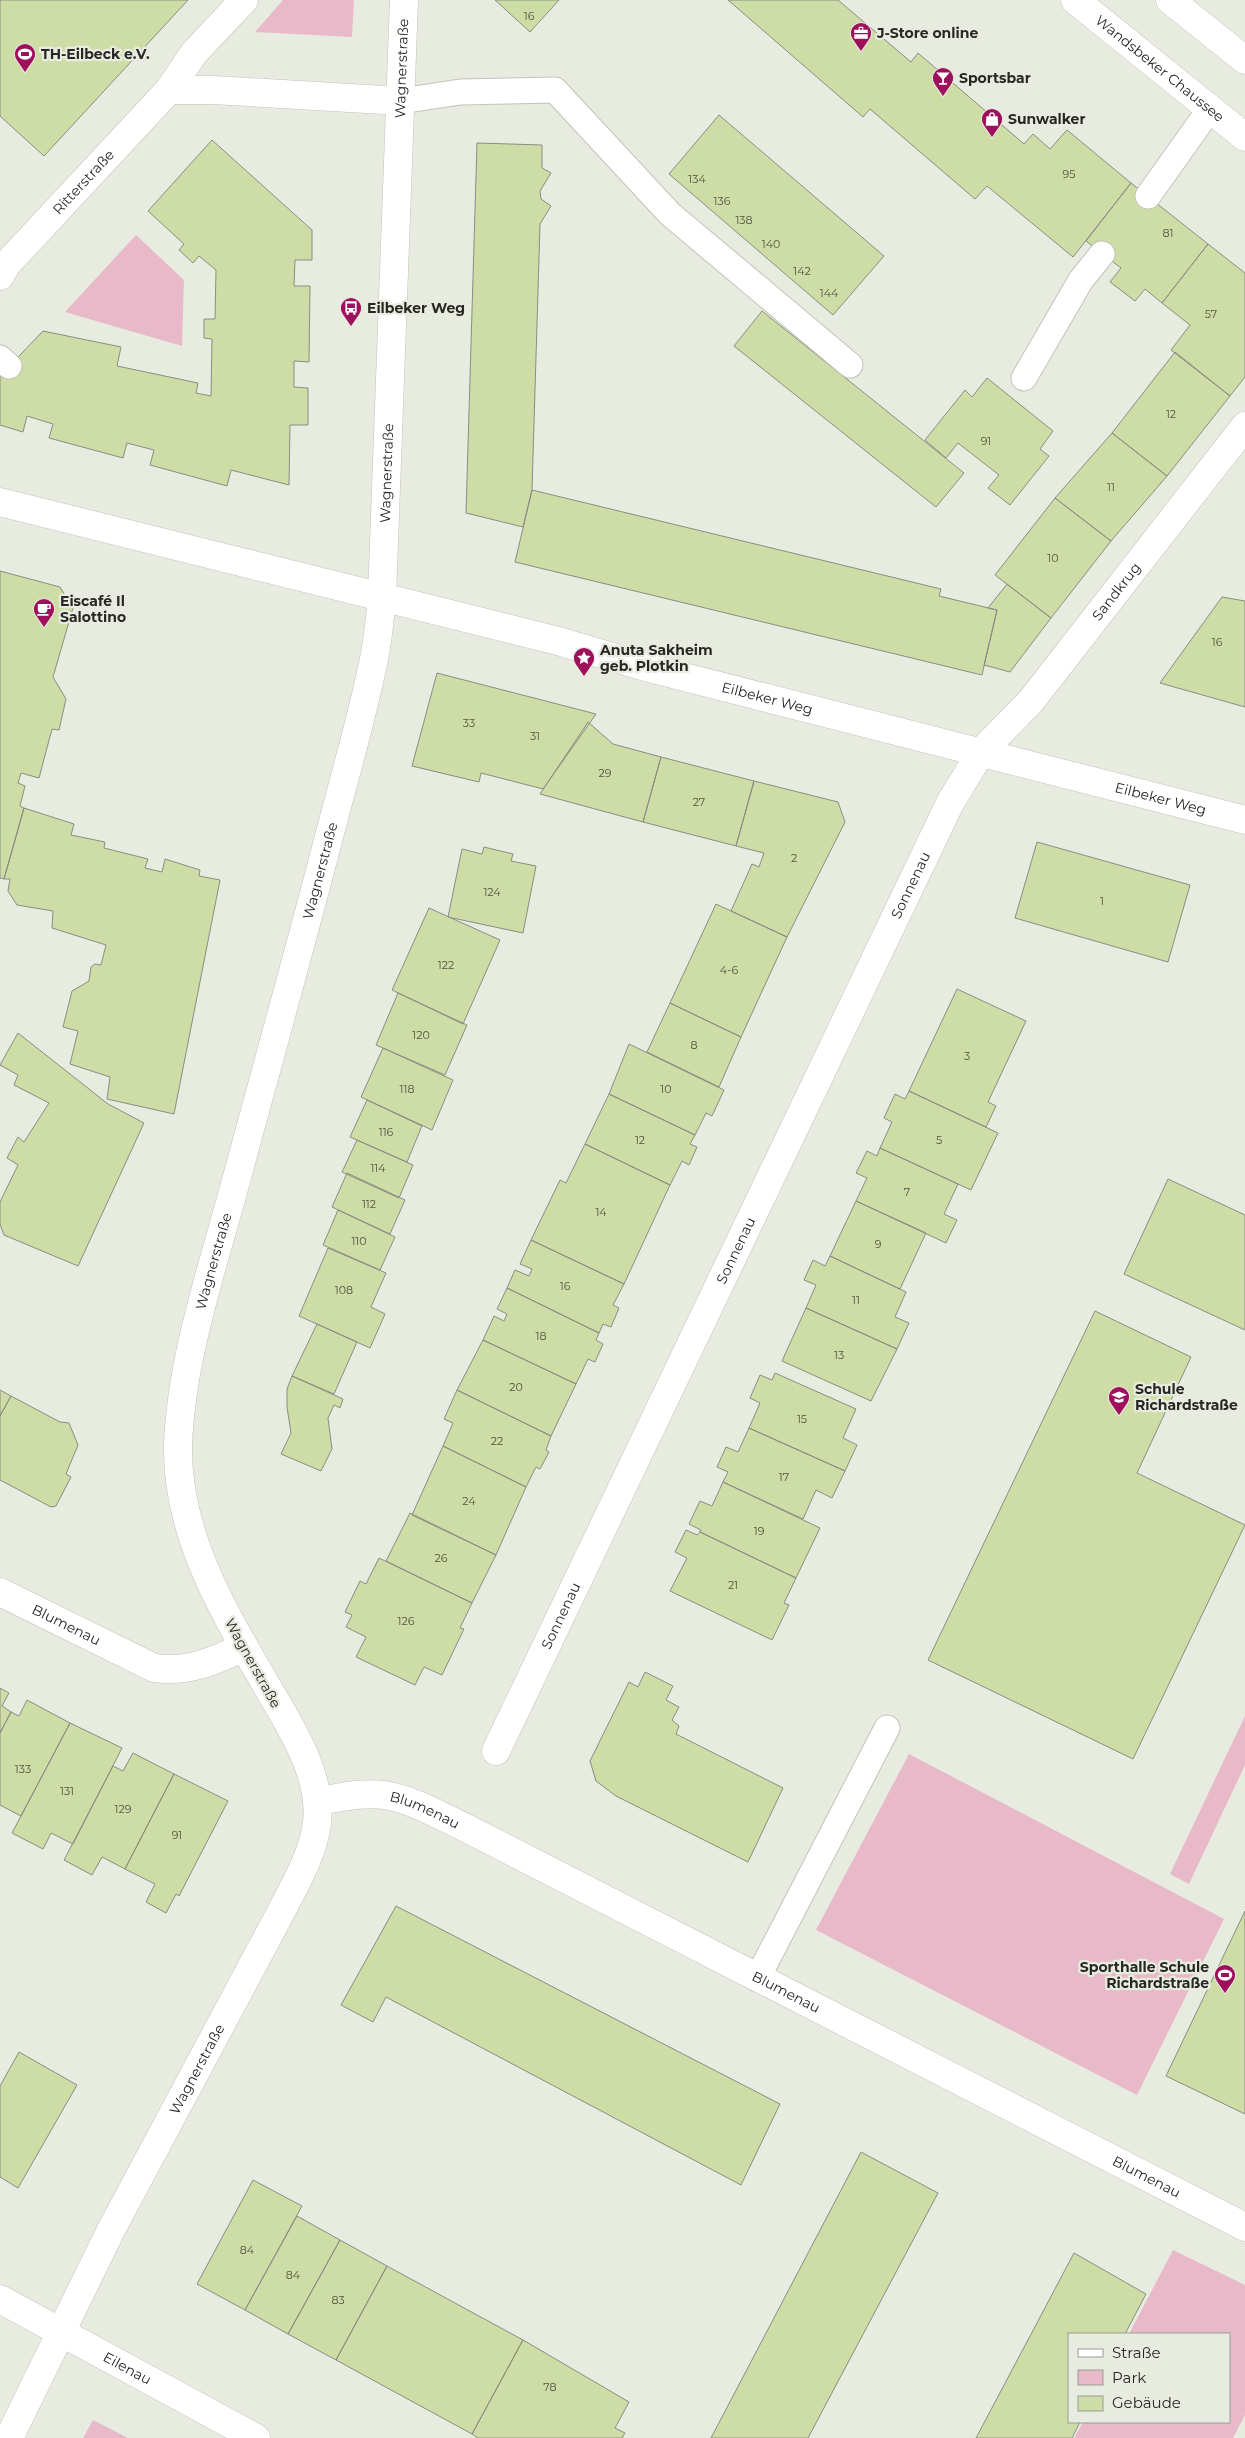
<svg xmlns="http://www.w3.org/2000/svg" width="1245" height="2438" font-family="Montserrat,sans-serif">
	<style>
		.green { fill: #e8b9c9 }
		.building { fill: #cedca5; stroke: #8a8d84 }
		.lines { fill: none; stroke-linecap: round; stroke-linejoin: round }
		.lane-casing { stroke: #c1c4ba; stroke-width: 27 }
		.street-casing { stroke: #c1c4ba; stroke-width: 29 }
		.secondary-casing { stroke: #c1c4ba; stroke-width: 29 }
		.primary-casing { stroke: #c1c4ba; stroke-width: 29 }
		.lane { stroke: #fff; stroke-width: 25 }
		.street { stroke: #fff; stroke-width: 28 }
		.secondary { stroke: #fff; stroke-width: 28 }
		.primary { stroke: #fff; stroke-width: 28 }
		.labels { text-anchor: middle; stroke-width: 4.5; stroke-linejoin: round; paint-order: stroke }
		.number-label { font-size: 11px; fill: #515544 }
		.poi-label { font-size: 14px; font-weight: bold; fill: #272824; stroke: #e8ebe0; text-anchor: start }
		.street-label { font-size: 14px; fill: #272824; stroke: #e8ebe0 }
	</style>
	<rect width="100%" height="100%" fill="#e8ebe0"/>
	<path class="green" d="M283,0H354L352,37L255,32Z
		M136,235L184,280L182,346L65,312Z
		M1245,1716V1765L1189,1884L1170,1874Z
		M909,1754L1224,1919L1137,2095L816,1930Z
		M1173,2250L1245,2285V2415L1233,2438H1074L1083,2422H1229V2334H1129Z
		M93,2420L128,2438H83Z"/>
	<path class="building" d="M0,0H188L44,156L0,116Z
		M495,0H559L530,32Z
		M728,0H838L911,62L918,53L1024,144L1033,134L1050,149L1067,130L1131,183L1073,257L987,186L975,199L870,109L863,117Z
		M719,115L884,256L833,315L669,174Z
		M212,140L312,230V260H295L294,286H310L309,362L294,361V387L308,388V425H290L289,485L231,470L227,486L150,465L154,450L127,443L123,458L49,438L53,424L27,416L23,432L0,425V376L43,331L121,347L117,366L198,383L196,393L211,396L212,339L204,338V319H215L216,270L199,256L193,263L179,250L184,244L148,211Z
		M477,143L542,145V168L551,173L540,191L541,199L551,206L540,224L532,490L523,527L466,513Z
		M1131,183L1208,244L1162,303L1145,289L1135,301L1110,282L1121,268L1086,241Z
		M1208,244L1245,273V377L1230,396L1171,350L1190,325L1162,303Z
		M762,311L964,473L936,507L734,346Z
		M1175,352L1230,396L1167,476L1112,433Z
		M987,378L1053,431L1040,449L1049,456L1010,505L988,488L999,475L958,443L946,458L925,440L965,390L972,397Z
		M1112,433L1167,476L1111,541L1055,498Z
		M532,490L941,589L939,596L997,610L982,675L515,562Z
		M1055,498L1111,541L1051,618L995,575Z
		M0,571L60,587L73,608L53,677L66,699L59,730L52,729L39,778L21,773L18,783L25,786L20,806L24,808L4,879L0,878Z
		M1007,584L1051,618L1010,672L984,665L997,610L988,608Z
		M1222,597L1245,601V707L1160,683Z
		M437,673L596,714L543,789L481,773L479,782L412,766Z
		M588,722L613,744L661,757L643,822L540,794Z
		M661,757L754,781L736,846L643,822Z
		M754,781L838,802L845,822L787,937L731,911L752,864L759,867L764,853L736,846Z
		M24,808L74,824L71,835L105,842L104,848L148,859L145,868L162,872L165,859L200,870L199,876L220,880L174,1114L107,1099L110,1077L70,1064L78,1031L63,1027L72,991L89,981L91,967L95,964L101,965L106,945L52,928L53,911L17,905L8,891L10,879H4Z
		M1037,842L1190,885L1168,962L1015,918Z
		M484,847L513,854L511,861L536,866L523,933L448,917L462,849L482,854Z
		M716,904L787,937L741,1037L670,1003Z
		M429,908L500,940L463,1024L392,990Z
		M957,989L1026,1021L988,1102L996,1106L986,1127L909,1091Z
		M398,993L467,1025L445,1075L376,1045Z
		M670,1003L741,1037L719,1087L647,1052Z
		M18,1033L108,1104L144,1123L78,1266L4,1235L0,1224V1202L18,1165L7,1158L18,1137L24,1142L49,1103L14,1085L18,1075L0,1065Z
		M629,1044L724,1090L712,1116L706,1113L695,1135L609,1094Z
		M383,1048L453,1080L432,1130L361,1097Z
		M909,1091L998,1133L971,1190L880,1148L892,1122L884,1118L895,1094L905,1099Z
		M609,1094L695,1135L690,1144L697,1147L689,1165L682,1161L670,1185L585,1144Z
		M367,1100L422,1126L407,1162L350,1137Z
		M357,1140L413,1165L399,1198L342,1172Z
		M585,1144L670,1185L624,1284L531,1240L560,1180L566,1183Z
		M880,1148L958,1184L944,1214L957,1220L946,1243L856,1201L867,1178L856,1173L867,1151L877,1156Z
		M347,1173L405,1200L390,1234L332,1207Z
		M1168,1179L1245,1215V1330L1124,1274Z
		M856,1201L926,1233L900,1289L830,1256Z
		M338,1210L395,1237L380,1270L323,1245Z
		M531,1240L624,1284L613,1305L619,1308L611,1327L603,1324L599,1333L507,1288L515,1270L529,1276L532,1269L520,1264Z
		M328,1248L386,1273L371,1307L385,1314L370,1348L299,1316Z
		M830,1256L906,1292L895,1317L909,1323L897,1349L806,1308L816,1285L804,1280L813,1260L825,1266Z
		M507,1288L599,1333L596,1340L603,1344L595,1362L588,1359L576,1384L483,1340L494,1316L504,1321L507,1314L497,1309Z
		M806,1308L897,1349L871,1401L782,1361Z
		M1095,1311L1191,1357L1137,1473L1245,1525L1133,1759L928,1660Z
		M317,1324L357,1342L334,1394L292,1376Z
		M483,1340L576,1384L551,1436L457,1390Z
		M775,1373L856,1409L843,1438L857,1445L845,1471L749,1428L760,1403L750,1398L760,1375L772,1380Z
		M292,1376L343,1399L340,1408L334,1405L328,1418L332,1449L321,1471L281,1454L291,1433L287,1407V1389Z
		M0,1390L11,1396L0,1416Z
		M457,1390L551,1436L546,1450L549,1452L540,1469L536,1467L526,1487L443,1446L453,1423L444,1419Z
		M11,1396L60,1422L69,1423L78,1445L66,1474L71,1477L56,1506L51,1507L0,1480V1416Z
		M749,1428L845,1471L832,1498L816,1490L803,1519L723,1482L728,1472L717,1467L726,1447L738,1452Z
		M443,1446L526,1487L496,1555L412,1515Z
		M723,1482L820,1528L796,1578L700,1532L701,1530L689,1524L700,1501L712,1506Z
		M410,1513L496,1555L472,1603L386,1561Z
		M686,1530L697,1535L700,1532L796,1578L784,1603L789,1605L772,1640L670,1591L687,1558L675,1552Z
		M379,1558L472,1603L460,1628L464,1629L442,1675L424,1667L415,1685L356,1657L366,1637L346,1627L352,1615L345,1612L360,1581L366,1584Z
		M645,1672L673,1686L666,1700L679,1707L672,1720L679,1726L676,1734L783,1788L748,1862L616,1796L596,1781L590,1761L629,1682L638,1687Z
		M0,1688L9,1693L2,1706L11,1712L0,1733Z
		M27,1700L70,1723L21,1816L0,1805V1733L11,1712L19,1716Z
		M70,1723L122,1748L73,1844L51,1833L43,1849L12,1833Z
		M133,1753L174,1774L125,1869L102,1857L92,1875L64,1860L113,1766L123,1771Z
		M174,1774L228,1801L179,1896L176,1894L166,1913L146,1902L155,1884L125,1869Z
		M396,1906L780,2104L741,2185L386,1997L373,2022L341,2005Z
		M1245,1911V2114L1166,2076Z
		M19,2052L77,2085L18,2188L0,2177V2086Z
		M861,2152L938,2193L808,2438H711Z
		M253,2180L302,2206L245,2310L197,2284Z
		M297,2216L340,2240L288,2334L245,2310Z
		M340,2240L387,2266L336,2360L288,2334Z
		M1074,2253L1146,2294L1125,2334H1069V2422H1080L1072,2438H976Z
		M387,2266L523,2340L472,2434L336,2360Z
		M523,2340L629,2402L615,2428L625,2433L622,2438H478L472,2434Z"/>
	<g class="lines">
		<g class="lane-casing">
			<path id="lane" d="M401,101L460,92L555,90L670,214L850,365
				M1148,196L1210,109
				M0,358L9,366
				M1024,378L1081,280L1102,254
				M757,1979L887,1728"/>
		</g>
		<g class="street-casing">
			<g id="street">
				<path d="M169,90H213L401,101"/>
				<path id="s1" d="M0,276L7,264L169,90L194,53L244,0"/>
				<path id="s2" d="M0,1592L154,1668C188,1673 214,1661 244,1647"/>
				<path id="s3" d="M496,1751L950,803L981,752L1031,701L1245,426"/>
				<path id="s4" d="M317,1801C339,1798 362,1792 384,1795C412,1799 438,1815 464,1827L1245,2227"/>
			</g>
		</g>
		<g class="secondary-casing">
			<g id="secondary">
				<path id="s5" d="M0,502L558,641L649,668L1245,820"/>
				<path id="s6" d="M0,2299L256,2438"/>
				<path id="s7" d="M9,2438L111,2230L281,1912C295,1884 313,1855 317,1823C323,1771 285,1719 261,1676C220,1606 176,1529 178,1445C181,1360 212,1269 234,1188C266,1070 299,952 330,833C345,775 362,718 374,659C378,639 380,618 382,597L404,0"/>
			</g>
		</g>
		<g class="primary-casing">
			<g id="primary">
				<path id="s8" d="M1075,0L1245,137"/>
				<path d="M1170,0L1245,60"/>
			</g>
		</g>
		<use href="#lane" class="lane"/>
		<use href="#street" class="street"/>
		<use href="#secondary" class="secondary"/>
		<use href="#primary" class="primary"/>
	</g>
	<defs>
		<g id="office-pin" transform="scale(1.125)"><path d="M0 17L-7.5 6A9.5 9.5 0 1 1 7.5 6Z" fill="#9e105c" stroke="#e8ebe0"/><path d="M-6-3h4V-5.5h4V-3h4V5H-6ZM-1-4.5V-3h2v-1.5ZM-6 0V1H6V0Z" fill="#fff"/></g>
		<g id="stadium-pin" transform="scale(1.125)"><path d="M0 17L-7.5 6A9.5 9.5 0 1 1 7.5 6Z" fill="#9e105c" stroke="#e8ebe0"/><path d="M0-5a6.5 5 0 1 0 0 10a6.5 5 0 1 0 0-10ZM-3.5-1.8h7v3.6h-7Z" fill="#fff"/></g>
		<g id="bar-pin" transform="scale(1.125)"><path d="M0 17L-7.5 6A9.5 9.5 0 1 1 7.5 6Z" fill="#9e105c" stroke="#e8ebe0"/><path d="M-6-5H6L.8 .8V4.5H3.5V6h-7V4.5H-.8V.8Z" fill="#fff"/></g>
		<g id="shop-pin" transform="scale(1.125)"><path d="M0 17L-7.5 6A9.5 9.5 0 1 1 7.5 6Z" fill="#9e105c" stroke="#e8ebe0"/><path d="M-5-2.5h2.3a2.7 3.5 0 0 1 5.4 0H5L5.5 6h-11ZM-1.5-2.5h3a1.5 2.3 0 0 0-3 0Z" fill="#fff"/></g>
		<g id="bus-pin" transform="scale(1.125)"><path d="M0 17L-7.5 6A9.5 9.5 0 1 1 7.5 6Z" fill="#9e105c" stroke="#e8ebe0"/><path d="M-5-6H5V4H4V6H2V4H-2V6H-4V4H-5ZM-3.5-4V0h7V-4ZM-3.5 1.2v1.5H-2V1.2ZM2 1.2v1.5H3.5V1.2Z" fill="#fff"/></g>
		<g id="cafe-pin" transform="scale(1.125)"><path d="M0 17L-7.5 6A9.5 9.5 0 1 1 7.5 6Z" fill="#9e105c" stroke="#e8ebe0"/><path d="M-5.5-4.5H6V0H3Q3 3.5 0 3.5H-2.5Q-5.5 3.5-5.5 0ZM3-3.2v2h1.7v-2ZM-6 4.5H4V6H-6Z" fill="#fff"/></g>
		<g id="sight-pin" transform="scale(1.125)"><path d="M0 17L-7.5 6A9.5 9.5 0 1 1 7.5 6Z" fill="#9e105c" stroke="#e8ebe0"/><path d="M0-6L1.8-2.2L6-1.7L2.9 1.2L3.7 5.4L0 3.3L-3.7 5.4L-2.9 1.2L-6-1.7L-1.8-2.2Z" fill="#fff"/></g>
		<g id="school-pin" transform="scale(1.125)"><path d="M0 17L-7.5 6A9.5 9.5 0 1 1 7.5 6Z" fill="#9e105c" stroke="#e8ebe0"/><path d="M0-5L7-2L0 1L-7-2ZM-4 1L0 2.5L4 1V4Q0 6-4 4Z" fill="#fff"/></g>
	</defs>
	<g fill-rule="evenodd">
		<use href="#office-pin" x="861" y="33"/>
		<use href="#stadium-pin" x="25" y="54"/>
		<use href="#bar-pin" x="943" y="78"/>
		<use href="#shop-pin" x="992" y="119"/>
		<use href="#bus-pin" x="351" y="308"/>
		<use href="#cafe-pin" x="44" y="609"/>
		<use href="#sight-pin" x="584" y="658"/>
		<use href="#school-pin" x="1119" y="1397"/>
		<use href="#stadium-pin" x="1225" y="1975"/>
	</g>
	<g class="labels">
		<g class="number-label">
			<text x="529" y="20">16</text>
			<text x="1069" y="178">95</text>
			<text x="697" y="183">134</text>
			<text x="722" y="205">136</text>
			<text x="744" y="224">138</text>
			<text x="1168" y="237">81</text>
			<text x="771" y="248">140</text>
			<text x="802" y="275">142</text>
			<text x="829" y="297">144</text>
			<text x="1211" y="318">57</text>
			<text x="1171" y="418">12</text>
			<text x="986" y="445">91</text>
			<text x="1111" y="491">11</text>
			<text x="1053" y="562">10</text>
			<text x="1217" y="646">16</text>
			<text x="469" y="727">33</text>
			<text x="535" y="740">31</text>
			<text x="605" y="777">29</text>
			<text x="699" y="806">27</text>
			<text x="794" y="862">2</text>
			<text x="492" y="896">124</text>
			<text x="1102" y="905">1</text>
			<text x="446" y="969">122</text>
			<text x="729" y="974">4-6</text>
			<text x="421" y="1039">120</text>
			<text x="694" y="1049">8</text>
			<text x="967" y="1060">3</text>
			<text x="407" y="1093">118</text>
			<text x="666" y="1093">10</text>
			<text x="386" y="1136">116</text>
			<text x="640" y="1144">12</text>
			<text x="939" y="1144">5</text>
			<text x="378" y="1172">114</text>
			<text x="907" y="1196">7</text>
			<text x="369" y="1208">112</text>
			<text x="601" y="1216">14</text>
			<text x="359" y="1245">110</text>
			<text x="878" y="1248">9</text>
			<text x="565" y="1290">16</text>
			<text x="344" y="1294">108</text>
			<text x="856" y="1304">11</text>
			<text x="541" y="1340">18</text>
			<text x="839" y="1359">13</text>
			<text x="516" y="1391">20</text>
			<text x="802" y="1423">15</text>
			<text x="497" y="1445">22</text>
			<text x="784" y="1481">17</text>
			<text x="469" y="1505">24</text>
			<text x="759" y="1535">19</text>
			<text x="441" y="1562">26</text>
			<text x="733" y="1589">21</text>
			<text x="406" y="1625">126</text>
			<text x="23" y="1773">133</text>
			<text x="67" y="1795">131</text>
			<text x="123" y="1813">129</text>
			<text x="177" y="1839">91</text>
			<text x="247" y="2254">84</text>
			<text x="293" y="2279">84</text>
			<text x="338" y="2304">83</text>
			<text x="550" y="2391">78</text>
		</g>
		<g class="poi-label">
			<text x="877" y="38">J-Store online</text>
			<text x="41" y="59">TH-Eilbeck e.V.</text>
			<text x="959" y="83">Sportsbar</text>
			<text x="1008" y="124">Sunwalker</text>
			<text x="367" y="313">Eilbeker Weg</text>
			<text x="60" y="606">Eiscafé Il<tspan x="60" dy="16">Salottino</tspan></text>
			<text x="600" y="655">Anuta Sakheim<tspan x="600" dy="16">geb. Plotkin</tspan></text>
			<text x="1135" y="1394">Schule<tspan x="1135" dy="16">Richardstraße</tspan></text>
			<text x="1209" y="1972" text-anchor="end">Sporthalle Schule<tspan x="1209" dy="16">Richardstraße</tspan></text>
		</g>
		<g class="street-label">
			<text dy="5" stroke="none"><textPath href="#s7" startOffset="2500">Wagnerstraße</textPath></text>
			<text dy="5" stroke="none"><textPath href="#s8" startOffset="109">Wandsbeker Chaussee</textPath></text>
			<text dy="5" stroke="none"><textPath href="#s1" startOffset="126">Ritterstraße</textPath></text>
			<text dy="5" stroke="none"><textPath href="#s7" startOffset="2095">Wagnerstraße</textPath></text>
			<text dy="5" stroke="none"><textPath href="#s3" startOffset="1321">Sandkrug</textPath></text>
			<text dy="5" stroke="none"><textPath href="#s5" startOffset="792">Eilbeker Weg</textPath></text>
			<text dy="5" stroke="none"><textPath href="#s5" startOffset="1198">Eilbeker Weg</textPath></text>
			<text dy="5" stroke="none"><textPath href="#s7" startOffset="1690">Wagnerstraße</textPath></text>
			<text dy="5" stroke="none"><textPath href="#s3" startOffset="960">Sonnenau</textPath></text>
			<text dy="5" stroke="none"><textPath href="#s3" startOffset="555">Sonnenau</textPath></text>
			<text dy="5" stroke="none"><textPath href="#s7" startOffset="1285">Wagnerstraße</textPath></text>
			<text dy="5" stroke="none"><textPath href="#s3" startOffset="150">Sonnenau</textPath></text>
			<text dy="5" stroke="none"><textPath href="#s2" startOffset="74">Blumenau</textPath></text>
			<text transform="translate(253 1663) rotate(61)" y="5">Wagnerstraße</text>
			<text dy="5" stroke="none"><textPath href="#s4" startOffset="111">Blumenau</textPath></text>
			<text dy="5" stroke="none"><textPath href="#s4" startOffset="516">Blumenau</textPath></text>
			<text dy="5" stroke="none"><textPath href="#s7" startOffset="414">Wagnerstraße</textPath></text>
			<text dy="5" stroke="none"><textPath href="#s4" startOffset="921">Blumenau</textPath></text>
			<text dy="5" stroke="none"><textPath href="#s6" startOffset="145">Eilenau</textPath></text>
		</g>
	</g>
	<rect x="1068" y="2333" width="162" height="90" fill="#e8ebe0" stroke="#9b9d95"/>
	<rect x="1078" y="2349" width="25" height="8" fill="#ffffff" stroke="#9b9d95"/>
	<text x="1112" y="2358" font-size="15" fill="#272824">Straße</text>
	<rect x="1078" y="2370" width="25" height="15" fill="#e8b9c9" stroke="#9b9d95"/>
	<text x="1112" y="2383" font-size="15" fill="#272824">Park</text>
	<rect x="1078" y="2396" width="25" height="15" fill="#cedca5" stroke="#9b9d95"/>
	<text x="1112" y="2408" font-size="15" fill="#272824">Gebäude</text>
</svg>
